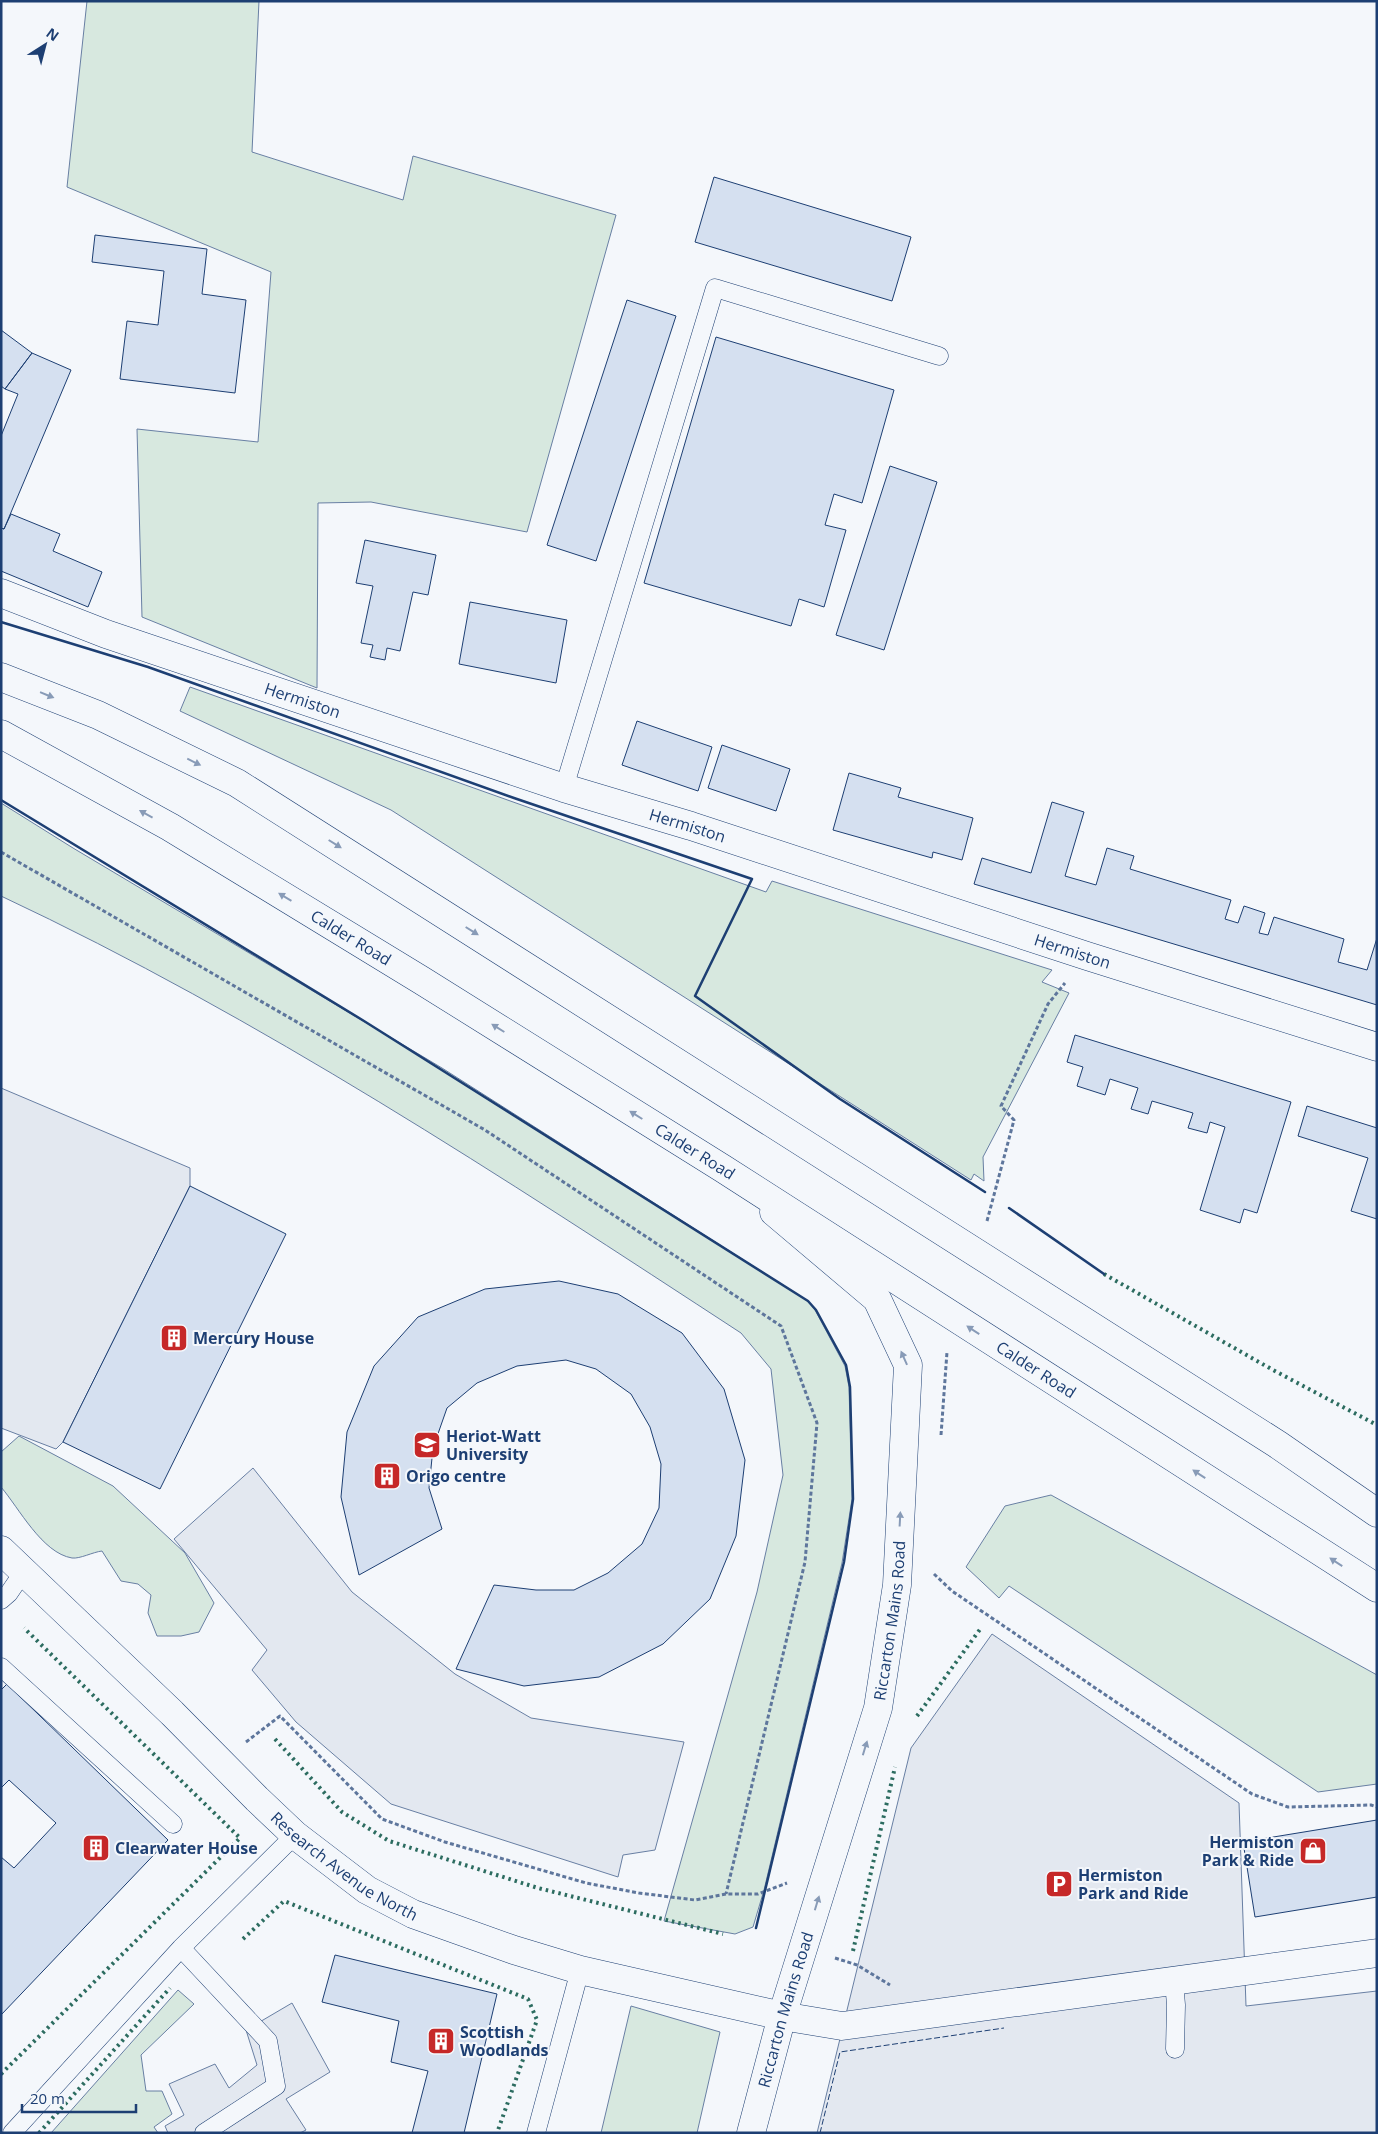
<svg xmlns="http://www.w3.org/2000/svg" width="1378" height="2134" font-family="'Open Sans',sans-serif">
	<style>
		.green { fill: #d7e8df; stroke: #687fa3 }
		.parking { fill: #e3e8f0; stroke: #687fa3 }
		.building { fill: #d5e0f0; stroke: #1d3f73 }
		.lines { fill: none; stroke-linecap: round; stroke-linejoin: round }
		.service-casing { stroke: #1d3f73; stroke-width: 19 }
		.minor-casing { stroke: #1d3f73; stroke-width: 29 }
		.primary-casing { stroke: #1d3f73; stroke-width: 29 }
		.path { stroke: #5e769c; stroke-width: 3; stroke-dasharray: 4 2.5; stroke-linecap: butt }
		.service { stroke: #f4f7fb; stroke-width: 18 }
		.minor { stroke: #f4f7fb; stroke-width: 28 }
		.primary { stroke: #f4f7fb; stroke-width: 28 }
		.hedge { stroke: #2c6c60; stroke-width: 4; stroke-dasharray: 2.5 4; stroke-linecap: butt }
		.fence { stroke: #1d3f73; stroke-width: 1; stroke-dasharray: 6 2.5; stroke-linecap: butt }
		.wall { stroke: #1d3f73; stroke-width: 2.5 }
		.oneway { fill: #889bb7 }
		.labels { text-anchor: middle; stroke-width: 4; stroke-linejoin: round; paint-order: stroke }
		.street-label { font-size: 16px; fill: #1d3f73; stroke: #f4f7fb }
		.poi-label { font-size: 16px; font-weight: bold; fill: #1d3f73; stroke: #f4f7fb; text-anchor: start }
	</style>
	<rect width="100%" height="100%" fill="#f4f7fb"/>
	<path class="green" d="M87,1H259L252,152L403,200L413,156L616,215L527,532L371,502L318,503L317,688L142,617L137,429L258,442L271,272L67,187Z
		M190,687L766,892L772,881L1052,970L1042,982L1069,993L983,1157L984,1181L974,1174L971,1180L391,810L180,711Z
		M1,803L73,848L442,1068L808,1301L815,1310L845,1366L849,1387L852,1499L842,1563L764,1890L753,1927L735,1934L664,1921L757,1592L783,1475L771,1369L741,1333C502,1177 261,1018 1,896Z
		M19,1436L113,1486L185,1553L214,1603L199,1632L181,1636H157L148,1613L151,1595L138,1584L121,1581L102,1551C93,1552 80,1559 72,1558C42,1553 19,1508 1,1487V1452Z
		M1051,1495L1377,1675V1784L1318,1792L1009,1586L999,1598L966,1567L1005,1506Z
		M178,1990L194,2004L141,2055L146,2091H162L172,2114L154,2127L158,2133H51Z
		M631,2006L720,2032L697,2133H601Z"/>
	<path class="parking" d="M1,1088L190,1168V1186L63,1442L56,1449L1,1428Z
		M253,1468L352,1592L455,1674L531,1718L684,1742L655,1850L623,1855L618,1877L391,1804L296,1722L252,1670L267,1650L174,1539Z
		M992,1634L1239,1803L1246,2006L1377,1991V2133H817L911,1748Z
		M292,2003L330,2072L286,2099L306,2130L300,2133H168L165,2126L184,2115L169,2084L215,2064L229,2088L257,2065L246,2030Z"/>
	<path class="building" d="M714,177L911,237L892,301L695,242Z
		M95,235L207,249L202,294L246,300L235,393L120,379L127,321L158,325L164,271L92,262Z
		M627,300L676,316L596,561L547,545Z
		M1,330L32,353L5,389L1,386Z
		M716,337L894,390L862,503L834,494L825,525L846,530L824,607L799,599L791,626L644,583Z
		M32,353L71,370L4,529L1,528V436L18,394L5,389Z
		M890,466L937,482L884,650L836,635Z
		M11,514L60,534L53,551L102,572L88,607L1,571V528L4,529Z
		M365,540L436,555L428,595L413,592L400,651L387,648L385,660L370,657L373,645L361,643L373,586L356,583Z
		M470,602L567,620L556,683L459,664Z
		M637,721L712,747L698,791L622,765Z
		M722,745L790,769L776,811L708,788Z
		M849,773L901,788L898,797L973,818L962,860L933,852L932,858L833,830Z
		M1052,802L1084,812L1065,876L1096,885L1107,848L1134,856L1130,869L1231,900L1225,919L1238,923L1244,906L1265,913L1259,933L1268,935L1274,917L1344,939L1338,962L1367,970L1377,938V1005L974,884L982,858L1031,873Z
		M1075,1035L1291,1102L1257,1213L1244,1209L1240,1223L1200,1210L1225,1127L1210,1122L1207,1133L1188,1128L1193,1113L1152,1101L1148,1114L1131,1109L1138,1088L1110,1079L1105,1095L1077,1086L1083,1067L1067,1062Z
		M1307,1106L1377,1128V1219L1351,1211L1368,1158L1298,1136Z
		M190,1186L286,1234L160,1489L63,1442Z
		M559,1281L618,1294L682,1333L724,1389L745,1460L736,1536L710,1599L663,1644L599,1677L524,1686L456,1669L494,1585L536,1590H574L608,1573L642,1544L659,1508L661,1464L650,1427L631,1394L596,1369L566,1360L517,1366L477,1383L447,1408L433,1448L429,1488L442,1529L359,1575L341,1497L347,1432L374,1366L418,1317L485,1289Z
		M7,1684L168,1840L1,2015V1857L14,1868L56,1823L9,1780L1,1788V1690Z
		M1377,1820V1897L1255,1917L1243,1842Z
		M335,1955L497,1994L464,2133H412L428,2071L391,2062L399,2021L322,2002Z"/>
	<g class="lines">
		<g class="service-casing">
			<path id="service" d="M564,788L715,288L939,356
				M1,1600L9,1593L24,1571
				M1,1667L173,1824
				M181,1948L268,2041L276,2086L204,2133
				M1174,1981L1176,2005L1175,2049
				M12,2133L181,1948L295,1835
				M536,2133L580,1970"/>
		</g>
		<g class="minor-casing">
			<g id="minor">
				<path id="s1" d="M1,593L106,634L564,788L691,826L1087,956L1377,1047"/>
				<path id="s2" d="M1,1550L172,1713L257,1799L295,1835L367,1890L413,1914L514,1950L580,1970L782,2016L842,2026L1377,1953"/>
				<path id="s3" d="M751,2133L782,2016L878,1708L897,1585L908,1365L877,1299L774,1212"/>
			</g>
		</g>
		<g class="primary-casing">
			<g id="primary">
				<path d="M1,677L98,715L237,783L1277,1444L1377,1513"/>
				<path id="s4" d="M1,734L170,827L421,980L722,1168L1377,1588"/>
			</g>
		</g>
		<path class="path" d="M1,852L485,1130L781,1326L817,1423L805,1562L726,1894
			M987,1221L1014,1120L1001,1106L1048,1004L1065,983
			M941,1435L947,1352
			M934,1574L952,1591L1252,1794L1288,1807L1371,1805L1377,1807
			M246,1742L280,1716L382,1819L445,1842L586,1883L639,1893L695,1900L726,1894H758L787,1883
			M835,1958L857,1965L890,1985"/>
		<use href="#service" class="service"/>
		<use href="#minor" class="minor"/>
		<use href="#primary" class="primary"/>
		<path class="hedge" d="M1104,1274L1273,1370L1377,1425
			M917,1716L981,1628
			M275,1739L342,1812L389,1841L538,1888L723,1934
			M243,1939L284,1901L528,1999L537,2020L497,2133
			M853,1951L895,1767
			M1,2074L240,1838L24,1628
			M39,2133L170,1988"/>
		<path class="fence" d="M820,2133L840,2052L1004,2028"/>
		<path class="wall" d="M1,622L148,667L514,798L752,879L695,996L840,1099L985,1192
			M1,800L364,1021L808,1301L816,1310L846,1365L850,1387L853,1499L844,1562L756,1928
			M1009,1208L1104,1274"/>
	</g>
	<defs><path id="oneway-solid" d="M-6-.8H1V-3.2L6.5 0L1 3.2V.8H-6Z" transform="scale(1.25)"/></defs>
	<g class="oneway">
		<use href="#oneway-solid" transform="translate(47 695) rotate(22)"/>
		<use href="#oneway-solid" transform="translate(194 762) rotate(26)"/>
		<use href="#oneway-solid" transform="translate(146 814) rotate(-151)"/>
		<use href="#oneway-solid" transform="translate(335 844) rotate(32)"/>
		<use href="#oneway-solid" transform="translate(285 897) rotate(-149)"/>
		<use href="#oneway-solid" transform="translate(472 931) rotate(32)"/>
		<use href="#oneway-solid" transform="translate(498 1028) rotate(-148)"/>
		<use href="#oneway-solid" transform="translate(636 1115) rotate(-148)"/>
		<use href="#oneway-solid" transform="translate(973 1330) rotate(-147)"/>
		<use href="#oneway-solid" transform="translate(904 1358) rotate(-114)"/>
		<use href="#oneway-solid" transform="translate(1199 1474) rotate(-147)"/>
		<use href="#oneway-solid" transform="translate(900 1519) rotate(-87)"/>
		<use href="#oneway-solid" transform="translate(1336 1562) rotate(-147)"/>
		<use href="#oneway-solid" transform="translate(865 1748) rotate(-73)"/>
		<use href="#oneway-solid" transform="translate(817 1903) rotate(-73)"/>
	</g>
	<defs>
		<g id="building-square" transform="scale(1.4375)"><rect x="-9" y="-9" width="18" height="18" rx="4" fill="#c62828" stroke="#f4f7fb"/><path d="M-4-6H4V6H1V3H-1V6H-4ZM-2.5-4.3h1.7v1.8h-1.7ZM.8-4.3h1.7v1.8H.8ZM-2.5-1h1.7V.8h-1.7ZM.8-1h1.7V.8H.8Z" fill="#fff"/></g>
		<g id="university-square" transform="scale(1.4375)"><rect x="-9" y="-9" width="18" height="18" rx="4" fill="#c62828" stroke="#f4f7fb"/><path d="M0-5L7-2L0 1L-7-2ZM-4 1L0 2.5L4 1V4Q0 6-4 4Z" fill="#fff"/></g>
		<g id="shop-square" transform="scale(1.4375)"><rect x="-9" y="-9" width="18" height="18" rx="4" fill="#c62828" stroke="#f4f7fb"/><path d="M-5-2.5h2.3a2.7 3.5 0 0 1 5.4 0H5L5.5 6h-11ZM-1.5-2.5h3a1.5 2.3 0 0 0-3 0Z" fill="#fff"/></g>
		<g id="parking-square" transform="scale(1.4375)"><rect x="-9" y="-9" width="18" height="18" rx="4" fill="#c62828" stroke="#f4f7fb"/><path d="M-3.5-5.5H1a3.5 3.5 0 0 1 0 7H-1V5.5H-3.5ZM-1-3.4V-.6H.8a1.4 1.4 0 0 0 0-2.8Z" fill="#fff"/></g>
	</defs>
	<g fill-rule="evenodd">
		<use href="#building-square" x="174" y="1338"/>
		<use href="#university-square" x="427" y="1445"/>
		<use href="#building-square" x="387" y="1476"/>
		<use href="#building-square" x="96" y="1848"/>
		<use href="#shop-square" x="1313" y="1851"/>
		<use href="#parking-square" x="1059" y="1884"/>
		<use href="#building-square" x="441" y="2041"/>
	</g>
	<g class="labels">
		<g class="street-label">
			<text dy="6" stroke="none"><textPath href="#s1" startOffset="320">Hermiston</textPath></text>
			<text dy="6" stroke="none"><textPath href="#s1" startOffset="725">Hermiston</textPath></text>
			<text dy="6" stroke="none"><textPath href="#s4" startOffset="405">Calder Road</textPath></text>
			<text dy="6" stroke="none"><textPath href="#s1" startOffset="1130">Hermiston</textPath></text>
			<text dy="6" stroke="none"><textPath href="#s4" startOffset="810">Calder Road</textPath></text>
			<text dy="6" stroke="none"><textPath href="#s4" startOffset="1215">Calder Road</textPath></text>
			<text dy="6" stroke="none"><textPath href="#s3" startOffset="532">Riccarton Mains Road</textPath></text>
			<text dy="6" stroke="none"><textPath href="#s2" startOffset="468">Research Avenue North</textPath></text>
			<text dy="6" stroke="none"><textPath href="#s3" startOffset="128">Riccarton Mains Road</textPath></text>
		</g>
		<g class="poi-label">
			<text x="193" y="1344">Mercury House</text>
			<text x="446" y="1442">Heriot-Watt<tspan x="446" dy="18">University</tspan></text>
			<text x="406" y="1482">Origo centre</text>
			<text x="1294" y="1848" text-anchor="end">Hermiston<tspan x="1294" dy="18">Park &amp; Ride</tspan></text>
			<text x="115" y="1854">Clearwater House</text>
			<text x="1078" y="1881">Hermiston<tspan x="1078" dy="18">Park and Ride</tspan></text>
			<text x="460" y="2038">Scottish<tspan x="460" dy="18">Woodlands</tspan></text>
		</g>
	</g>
	<rect width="1378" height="2134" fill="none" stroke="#1d3f73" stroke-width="5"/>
	<g transform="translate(45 45) rotate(36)" stroke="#f4f7fb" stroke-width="4" paint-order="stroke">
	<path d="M0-4L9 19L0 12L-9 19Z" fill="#1d3f73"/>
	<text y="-8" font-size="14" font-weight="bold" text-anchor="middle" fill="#1d3f73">N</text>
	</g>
	<path d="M22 2104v8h114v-8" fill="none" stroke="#1d3f73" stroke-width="2.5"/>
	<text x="30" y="2104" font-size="15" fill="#1d3f73" stroke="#f4f7fb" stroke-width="4" paint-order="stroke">20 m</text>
</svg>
